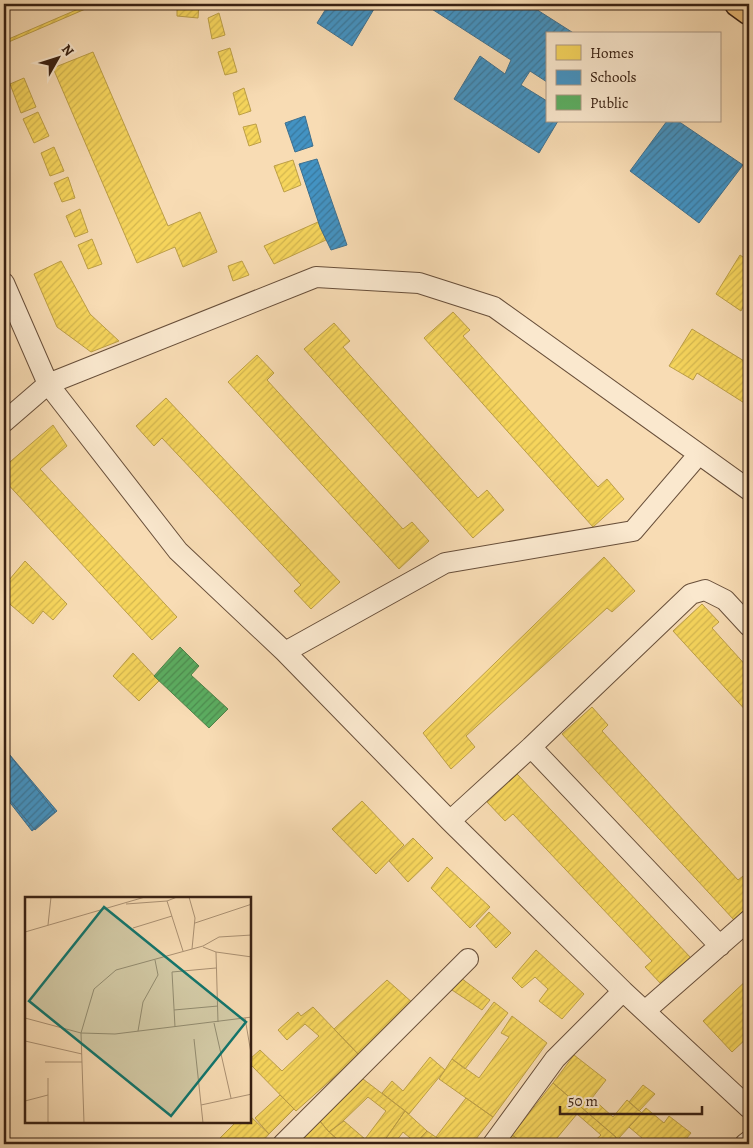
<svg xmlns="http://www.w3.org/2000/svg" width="753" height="1148" font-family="Alegreya,serif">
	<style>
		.homes { fill: url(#homes-hatch); stroke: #bd9f46; fill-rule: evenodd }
		.schools { fill: url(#schools-hatch); stroke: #40708e }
		.public { fill: url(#public-hatch); stroke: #508349 }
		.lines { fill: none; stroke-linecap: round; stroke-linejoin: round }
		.minor-casing { stroke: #684f3a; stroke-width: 22 }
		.major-casing { stroke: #382012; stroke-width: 28 }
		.minor { stroke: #fae8ce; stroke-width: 20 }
		.major { stroke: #ecbe7a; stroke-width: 25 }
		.inset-road { fill: none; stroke: #ab9173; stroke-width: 1 }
		.view { fill: #0f766e; fill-opacity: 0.15; stroke: #0f766e; stroke-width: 2.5 }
		.inset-edge { fill: none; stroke: #382012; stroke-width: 2.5 }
	</style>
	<defs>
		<pattern id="homes-hatch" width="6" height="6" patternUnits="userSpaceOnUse" patternTransform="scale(1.25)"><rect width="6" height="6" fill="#f6d55c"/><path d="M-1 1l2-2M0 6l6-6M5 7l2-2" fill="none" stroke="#d4b74f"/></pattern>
		<pattern id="schools-hatch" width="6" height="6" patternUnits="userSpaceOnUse" patternTransform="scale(1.25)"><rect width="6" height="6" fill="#4393c3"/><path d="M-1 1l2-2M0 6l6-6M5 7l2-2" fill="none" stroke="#39789d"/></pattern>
		<pattern id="public-hatch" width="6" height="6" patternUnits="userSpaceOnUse" patternTransform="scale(1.25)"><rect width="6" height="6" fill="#5aae61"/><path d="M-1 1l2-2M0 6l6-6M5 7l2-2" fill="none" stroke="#4b8d4f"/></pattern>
	</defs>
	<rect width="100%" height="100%" fill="#f8dcb4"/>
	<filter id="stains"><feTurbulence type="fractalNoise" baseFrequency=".004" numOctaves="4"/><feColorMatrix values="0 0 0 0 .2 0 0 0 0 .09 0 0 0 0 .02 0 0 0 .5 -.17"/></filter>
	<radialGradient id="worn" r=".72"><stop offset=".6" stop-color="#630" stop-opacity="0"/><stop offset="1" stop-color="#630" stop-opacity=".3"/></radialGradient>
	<path class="homes" d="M4,4H90L4,41Z
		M11,4H97L4,44V7Z
		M177,4H199L198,18L177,16Z
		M219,13L225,35L212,39L208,18Z
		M230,48L237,72L225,75L218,52Z
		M93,52L168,226L200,212L217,252L183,267L175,247L137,263L53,68Z
		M24,78L36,107L21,113L10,84Z
		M244,88L251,111L239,115L233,93Z
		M38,112L49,136L34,143L23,119Z
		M256,124L261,142L249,146L243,127Z
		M54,147L64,171L50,176L41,153Z
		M293,160L301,185L284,192L274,166Z
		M68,177L75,198L62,202L54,183Z
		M80,209L88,232L75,237L66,216Z
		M318,222L326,240L274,264L264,246Z
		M92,239L102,264L88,269L78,245Z
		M740,255L749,261V309L744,305L741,311L716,294Z
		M61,261L90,314L119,341L91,352L57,327L34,274Z
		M242,261L249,275L233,281L228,266Z
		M453,312L470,330L463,336L598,487L607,479L624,499L593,527L424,338Z
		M334,323L350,341L343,347L478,498L487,490L504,510L473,538L304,349Z
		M692,329L749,364V406L697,373L693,380L669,366Z
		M257,355L274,373L267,380L403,529L412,522L429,541L399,569L228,382Z
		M166,398L340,582L311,609L294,591L301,585L162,438L154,446L136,426Z
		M53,425L67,446L40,469L177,617L152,640L4,480V467Z
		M604,557L635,591L612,612L607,608L466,736L475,747L451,769L423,733Z
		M25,561L67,604L53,620L43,611L33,624L4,599V586Z
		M702,604L719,622L712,628L749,669V714L673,631Z
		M133,653L159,681L139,701L113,676Z
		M592,707L608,725L602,731L738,880L747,873L749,876V906L734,920L562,734Z
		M517,774L691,958L662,985L645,967L652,961L513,814L505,821L487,802Z
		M362,801L404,845L376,874L332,829Z
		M413,838L433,858L408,882L389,861Z
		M447,867L490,907L470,928L431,888Z
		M489,912L511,933L496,948L476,926Z
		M536,950L584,994L562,1019L539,1001L548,989L535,977L522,988L512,978Z
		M461,978L490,1000L482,1010L452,990Z
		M749,978V1020L743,1026L749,1032V1036L732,1052L703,1021Z
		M387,980L414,1004L359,1055L334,1029Z
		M494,1002L508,1013L465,1069L452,1059Z
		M313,1007L359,1055L296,1111L250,1064V1059L260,1050L282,1071L319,1036L305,1024L287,1040L278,1030L298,1012L301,1016Z
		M512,1016L547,1043L493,1117L439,1079L452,1059L479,1078L509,1037L501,1033Z
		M574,1055L606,1080L592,1098L613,1117L627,1100L642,1113L618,1139L553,1083Z
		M430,1057L445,1070L409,1114L382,1093L392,1081L403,1091Z
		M363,1079L405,1111L382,1144H343L329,1132L319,1120ZM368,1097L386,1111L365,1139L344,1121L329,1132L343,1121Z
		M553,1083L616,1137L609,1144H591L601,1135L577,1114L552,1144H525L512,1135Z
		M643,1085L655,1094L639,1111L629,1102Z
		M280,1095L294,1109L269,1134L255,1118Z
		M466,1098L493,1117L472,1144H447L436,1137Z
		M646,1108L664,1123L669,1116L691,1133L686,1139L692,1144H649L629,1127Z
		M405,1111L427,1131L416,1143L403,1132L394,1144H382Z
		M250,1116L269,1134L260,1144H226L220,1138L236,1122H250Z
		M319,1120L329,1132L343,1144H296Z
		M427,1131L446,1144H418L416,1143Z
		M512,1135L525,1144H505Z"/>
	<path class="schools" d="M329,4H377L352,46L317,23Z
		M424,4H528L575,34H547V82L530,71L521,85L547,101V121H558L539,153L454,99L480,56L505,74L511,60Z
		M305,116L313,146L295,152L285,123Z
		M667,121H678L743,165L699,223L630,171Z
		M317,159L347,245L331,250L320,227L299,164Z
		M4,748L55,812L32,831L4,795Z
		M4,748L57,811L35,830L4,793Z"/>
	<path class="public" d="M180,647L199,666L191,675L228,709L209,728L154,676Z"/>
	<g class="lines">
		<g class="minor-casing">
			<path id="minor" d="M4,283L48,384L178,551L285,652L450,821L623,991L749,1108
				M4,422L48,384L316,277L419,283L494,307L749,490
				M285,652L445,563L633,531L699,454
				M531,747L720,946
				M450,821L531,747L691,594L705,590L725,600L749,626
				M645,1011L749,920
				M283,1144L468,959
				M493,1144L555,1059L623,991
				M745,1144L749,1141"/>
		</g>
		<g class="major-casing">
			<path id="major" d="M738,4L749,12"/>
		</g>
		<use href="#minor" class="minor"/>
		<use href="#major" class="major"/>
	</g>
	<g transform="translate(25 897)">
		<rect width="226" height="226" fill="#f8dcb4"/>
		<path class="inset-road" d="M164,0L170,21L167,52M142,4L158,54M101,7L142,4L152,0M170,26L227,7M23,28L26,0M108,31L147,19M0,35L120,0M178,50L191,55L193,125M191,55L227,60M149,113L193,109M0,121L56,136L90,137L227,120M220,121L227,162M189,126L206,201M150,130L147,75L191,71M113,134L118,105L133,78L130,63M169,142L178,226M0,144L57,157M20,165H57M23,181V226M0,204L23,198M176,208L227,197M59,226L56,136L69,92L91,73L178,49L194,40L227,38"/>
		<path class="view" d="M79,10L221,125L146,219L4,104Z"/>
		<rect width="226" height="226" class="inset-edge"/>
	</g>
	<rect width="753" height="1148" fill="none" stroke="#f8dcb4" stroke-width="20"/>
	<rect x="5" y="5" width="743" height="1138" fill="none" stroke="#382012" stroke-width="2.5"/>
	<rect x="10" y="10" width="733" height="1128" fill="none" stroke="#382012"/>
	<rect x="546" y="32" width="175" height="90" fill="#fae8ce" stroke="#ac9883"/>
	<rect x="556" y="45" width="25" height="15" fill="#f6d55c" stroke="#ac9883"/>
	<text x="590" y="58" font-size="15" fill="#382012">Homes</text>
	<rect x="556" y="70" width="25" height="15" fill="#4393c3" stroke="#ac9883"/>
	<text x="590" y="82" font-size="15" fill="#382012">Schools</text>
	<rect x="556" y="95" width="25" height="15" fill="#5aae61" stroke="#ac9883"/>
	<text x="590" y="108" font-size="15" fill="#382012">Public</text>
	<g transform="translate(58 58) rotate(51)" stroke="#fae8ce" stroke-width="4" paint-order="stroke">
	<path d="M0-4L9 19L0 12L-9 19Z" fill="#382012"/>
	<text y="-8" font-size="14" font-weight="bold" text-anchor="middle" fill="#382012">N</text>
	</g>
	<path d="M560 1106v8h142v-8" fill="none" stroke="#382012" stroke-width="2.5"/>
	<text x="568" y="1106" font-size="15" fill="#382012" stroke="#fae8ce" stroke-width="4" paint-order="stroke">50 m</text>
	<rect width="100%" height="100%" filter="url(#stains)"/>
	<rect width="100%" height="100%" fill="url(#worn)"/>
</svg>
